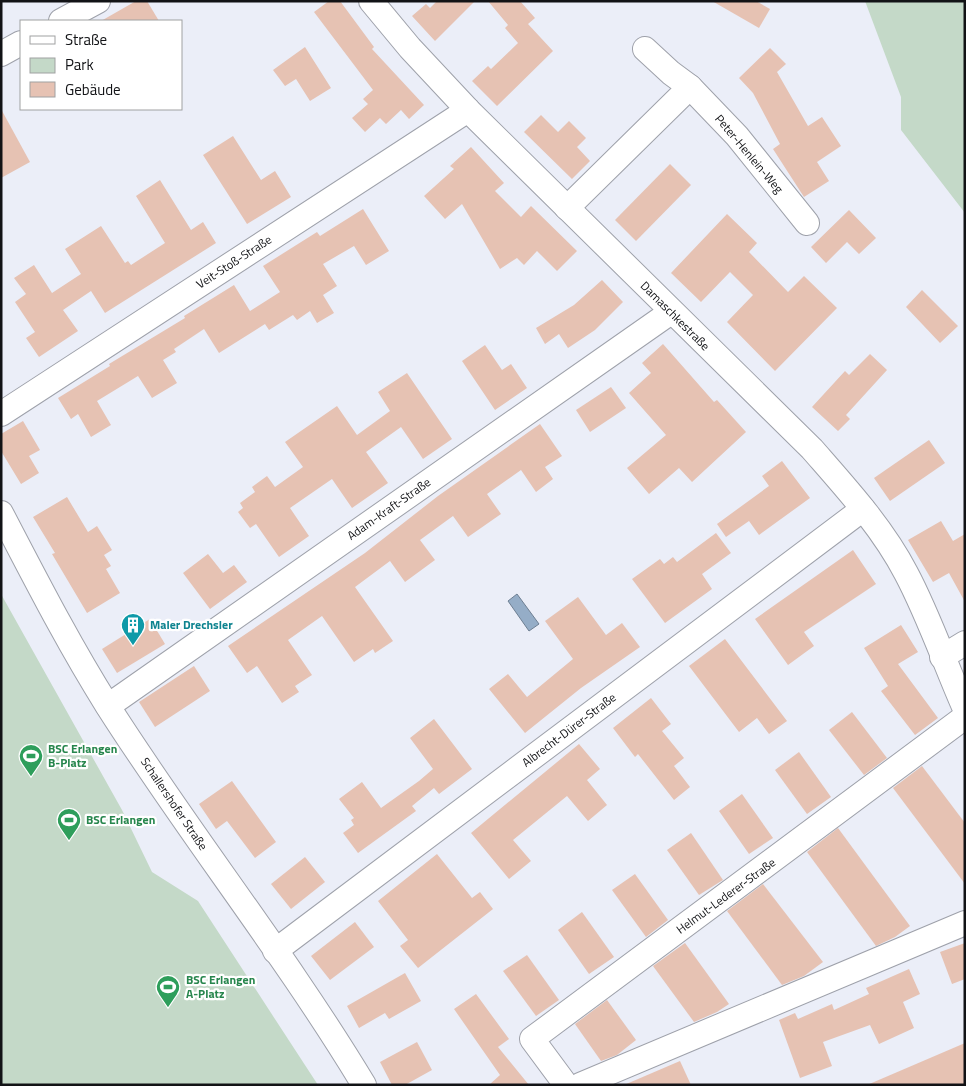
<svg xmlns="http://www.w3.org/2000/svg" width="966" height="1086" font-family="'Titillium Web',sans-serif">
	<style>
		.green { fill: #c4d9c8 }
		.water { fill: #95adc7; stroke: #6e7f92 }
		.building { fill: #e6c2b3 }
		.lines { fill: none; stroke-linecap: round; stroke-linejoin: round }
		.minor-casing { stroke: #9ea1aa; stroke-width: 26 }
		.minor { stroke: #fff; stroke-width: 24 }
		.labels { text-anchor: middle; stroke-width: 4.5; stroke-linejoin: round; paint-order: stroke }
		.street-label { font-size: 12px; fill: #121316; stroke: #fff }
		.culture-label { font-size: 12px; font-weight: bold; fill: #0d838f; stroke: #fff; text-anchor: start }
		.leisure-label { font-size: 12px; font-weight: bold; fill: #27864d; stroke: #fff; text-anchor: start }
	</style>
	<rect width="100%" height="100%" fill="#ebeef8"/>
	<!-- green -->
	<g class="green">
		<path d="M865,1H965V213L901,130V97Z"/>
		<path d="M1,594L122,810L152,872L198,901L318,1085H1Z"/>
	</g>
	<!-- water -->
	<path class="water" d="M517,594L539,624L529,631L508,601Z"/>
	<!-- building -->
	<g class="building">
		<path d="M136,1H147L159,21H101Z"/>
		<path d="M329,1H340L374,47L372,49L424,105L409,119L401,110L386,124L380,118L365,132L352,118L368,104L363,99L373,90L314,12Z"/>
		<path d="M437,1H475L435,41L412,16L426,4L430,8Z"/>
		<path d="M488,1H520L535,18L528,24L553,51L497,106L472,81L488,66L491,69L518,43L505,28L508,25Z"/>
		<path d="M712,1H756L770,9L759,28Z"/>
		<path d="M305,47L331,88L310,101L296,79L285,86L273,70Z"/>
		<path d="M770,48L786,64L777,72L808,126L822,117L841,146L817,162L829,181L804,197L773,149L780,144L753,93L739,78Z"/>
		<path d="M1,109L30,162L1,178Z"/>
		<path d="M541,115L558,132L569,121L586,138L577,147L590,161L572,179L524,132Z"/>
		<path d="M233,136L261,180L275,171L291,197L247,224L203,155Z"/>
		<path d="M471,147L504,183L495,191L521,217L531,206L577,251L557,271L537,251L524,265L517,258L500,269L462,204L445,219L424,196L454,169L450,166Z"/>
		<path d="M670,164L691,185L636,241L615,220Z"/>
		<path d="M160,180L191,230L203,222L216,243L105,313L91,291L63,310L78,331L39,357L26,338L35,332L15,302L26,294L14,278L34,265L52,293L81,274L65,249L101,226L125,263L128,261L131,265L165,243L136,196Z"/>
		<path d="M363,209L389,251L366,265L354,246L323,264L337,286L323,295L334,313L317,323L310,311L297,320L293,315L269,330L265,324L219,353L204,329L174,349L176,352L163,360L177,383L152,398L138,376L97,401L111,425L91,437L78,414L71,419L58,398L110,366L109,364L185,318L184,316L234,285L250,311L280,292L263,266L317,232L320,236Z"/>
		<path d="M849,210L876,238L859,254L847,242L826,263L811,247Z"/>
		<path d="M727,214L757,243L749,252L788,292L804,276L837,308L775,371L727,322L753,295L730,272L701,302L671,273Z"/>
		<path d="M602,280L623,302L595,330L568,348L559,334L545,344L536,328L574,305Z"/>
		<path d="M922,290L958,326L940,343L906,307Z"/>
		<path d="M663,344L714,402L717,400L746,432L692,482L679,468L649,494L627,468L666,435L629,393L651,373L642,363Z"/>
		<path d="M485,345L502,370L511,364L527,388L495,410L462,361Z"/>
		<path d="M870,354L887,370L846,415L850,419L838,431L812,407L845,371L849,375Z"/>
		<path d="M407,373L452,439L423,459L401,427L366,452L388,483L352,508L332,479L290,508L309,536L279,557L256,524L250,528L238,512L243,508L240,503L255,492L252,487L267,476L275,487L303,467L285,442L337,406L357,435L390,411L378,392Z"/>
		<path d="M611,387L626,408L590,432L576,410Z"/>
		<path d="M23,421L40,450L29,456L39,473L21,484L1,451V434Z"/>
		<path d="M540,424L562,456L545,467L553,479L536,492L521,470L487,494L501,514L468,537L453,516L420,540L435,560L405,582L390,561L355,587L393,641L375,653L373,649L354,662L322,616L288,640L312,675L295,686L299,692L282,703L257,666L247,673L228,646L365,553L438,496Z"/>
		<path d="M929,440L945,463L890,501L874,478Z"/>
		<path d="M782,461L810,498L759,535L749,521L726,537L717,524L769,486L762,476Z"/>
		<path d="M67,497L88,532L97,526L112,550L104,555L111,566L106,569L120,593L87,613L52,554L55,553L33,517Z"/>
		<path d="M941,521L953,541L965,534V602L949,573L933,582L908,540Z"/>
		<path d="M716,533L731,553L702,574L712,589L665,623L632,579L660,559L664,564L673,557L677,562Z"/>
		<path d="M853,550L876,584L804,632L814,646L788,665L755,619Z"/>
		<path d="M208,554L223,573L234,565L247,582L210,609L183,573Z"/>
		<path d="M578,597L606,635L622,623L640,647L581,688L525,733L489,689L508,674L527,697L573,659L545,621Z"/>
		<path d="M150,619L165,644L117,673L102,649Z"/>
		<path d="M901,625L918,652L898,664L938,718L915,735L881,691L888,686L864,648Z"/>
		<path d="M725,639L787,721L769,734L757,718L739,732L689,666Z"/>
		<path d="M194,666L210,691L155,727L139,702Z"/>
		<path d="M651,698L671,724L662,731L684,758L674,766L690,787L674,800L638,754L635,757L613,728Z"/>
		<path d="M852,712L887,758L864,775L829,730Z"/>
		<path d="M434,719L472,769L439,794L434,788L412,806L416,811L358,853L343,833L354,825L351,820L354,818L339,799L362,782L381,808L419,781L433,769L410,738Z"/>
		<path d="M579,744L600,769L587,780L607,805L588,821L567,796L513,840L531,861L509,879L471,833Z"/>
		<path d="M799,752L831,797L807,814L775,770Z"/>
		<path d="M922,766L965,823V884L893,788Z"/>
		<path d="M232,781L276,842L255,858L227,821L216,829L199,804Z"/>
		<path d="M742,794L773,838L749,854L719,811Z"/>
		<path d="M838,828L910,926L895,937L876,946L807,852Z"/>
		<path d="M691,833L723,880L699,895L667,850Z"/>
		<path d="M437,854L472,898L480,892L493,909L418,968L400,946L408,940L378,901Z"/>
		<path d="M305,857L325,882L291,909L271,884Z"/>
		<path d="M635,874L668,920L646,937L612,890Z"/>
		<path d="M763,884L823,962L804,976L782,985L727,911Z"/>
		<path d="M582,912L614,957L589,974L558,930Z"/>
		<path d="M355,922L374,947L330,980L311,956Z"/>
		<path d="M685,943L729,1004L717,1012L694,1022L653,966Z"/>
		<path d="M965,943V979L952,984L940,952Z"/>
		<path d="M527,955L559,1000L536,1016L503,971Z"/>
		<path d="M909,969L920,994L903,1002L914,1028L879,1044L870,1025L823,1042L832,1066L800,1078L779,1020L795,1013L798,1019L832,1004L834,1010L869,994L866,988Z"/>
		<path d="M405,973L421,1001L389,1019L385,1013L359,1028L347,1006Z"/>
		<path d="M476,994L509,1039L498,1047L529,1085H489L500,1075L454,1009Z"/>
		<path d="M607,1000L636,1040L617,1055L601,1061L575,1024Z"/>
		<path d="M417,1042L432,1070L405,1085H392L380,1062Z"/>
		<path d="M965,1043V1085H867Z"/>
		<path d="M680,1061L691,1085H624Z"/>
	</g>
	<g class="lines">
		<!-- minor casing -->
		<g class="minor-casing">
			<g id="minor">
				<path d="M371,1L410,48L468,110L812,449C846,488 882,527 906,573C929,616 945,664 965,709"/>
				<path d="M61,21L98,1"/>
				<path d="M645,49L671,73L690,87L737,136L807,223"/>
				<path d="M1,54L21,43"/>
				<path d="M567,208L690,87"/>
				<path d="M1,414L468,110"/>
				<path d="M1,513C35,578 68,643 107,705C189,834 285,954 364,1085"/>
				<path d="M942,657L965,643"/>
				<path d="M108,706L671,312"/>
				<path d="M275,951L863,509"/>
				<path d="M566,1085L532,1039L965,717"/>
				<path d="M580,1085L965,923"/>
			</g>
		</g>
		<!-- minor -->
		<use href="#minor" class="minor"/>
	</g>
	<!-- icons -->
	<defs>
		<g id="building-pin" transform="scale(1.25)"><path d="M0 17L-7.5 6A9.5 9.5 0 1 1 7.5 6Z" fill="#0f9aa8" stroke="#fff"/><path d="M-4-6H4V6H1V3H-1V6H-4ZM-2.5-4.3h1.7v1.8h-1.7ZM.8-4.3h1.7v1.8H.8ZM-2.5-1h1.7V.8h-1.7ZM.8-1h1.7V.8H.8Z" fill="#fff"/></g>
		<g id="stadium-pin" transform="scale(1.25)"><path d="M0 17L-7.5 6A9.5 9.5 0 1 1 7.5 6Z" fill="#2e9e5b" stroke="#fff"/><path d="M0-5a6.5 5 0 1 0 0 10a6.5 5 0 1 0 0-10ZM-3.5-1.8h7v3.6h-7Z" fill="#fff"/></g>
	</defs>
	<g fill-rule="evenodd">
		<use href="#building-pin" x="133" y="625"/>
		<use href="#stadium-pin" x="31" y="756"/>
		<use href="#stadium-pin" x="69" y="820"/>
		<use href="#stadium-pin" x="168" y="987"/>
	</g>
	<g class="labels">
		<!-- street labels -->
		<g class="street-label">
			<text transform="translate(749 154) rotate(50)" y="4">Peter-Henlein-Weg</text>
			<text transform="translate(234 262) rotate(-33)" y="4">Veit-Stoß-Straße</text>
			<text transform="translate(675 316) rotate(45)" y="4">Damaschkestraße</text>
			<text transform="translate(389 509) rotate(-35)" y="4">Adam-Kraft-Straße</text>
			<text transform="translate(569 730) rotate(-37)" y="4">Albrecht-Dürer-Straße</text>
			<text transform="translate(174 804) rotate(56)" y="4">Schallershofer Straße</text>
			<text transform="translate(726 896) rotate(-36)" y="4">Helmut-Lederer-Straße</text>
		</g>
		<!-- culture labels -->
		<g class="culture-label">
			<text x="150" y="629">Maler Drechsler</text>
		</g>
		<!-- leisure labels -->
		<g class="leisure-label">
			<text x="48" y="753">BSC Erlangen<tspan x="48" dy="14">B-Platz</tspan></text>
			<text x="86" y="824">BSC Erlangen</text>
			<text x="186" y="984">BSC Erlangen<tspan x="186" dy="14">A-Platz</tspan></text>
		</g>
	</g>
	<!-- border -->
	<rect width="966" height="1086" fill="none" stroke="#121316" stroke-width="5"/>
	<!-- legend -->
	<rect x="20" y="20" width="162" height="90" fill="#ffffff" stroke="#a0a1a2"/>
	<rect x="30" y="36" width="25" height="8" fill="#ffffff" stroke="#a0a1a2"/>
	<text x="65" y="45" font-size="15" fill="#121316">Straße</text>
	<rect x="30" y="58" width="25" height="15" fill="#c4d9c8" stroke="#a0a1a2"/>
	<text x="65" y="70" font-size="15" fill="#121316">Park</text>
	<rect x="30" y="82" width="25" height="15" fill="#e6c2b3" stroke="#a0a1a2"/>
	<text x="65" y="95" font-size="15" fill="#121316">Gebäude</text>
</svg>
